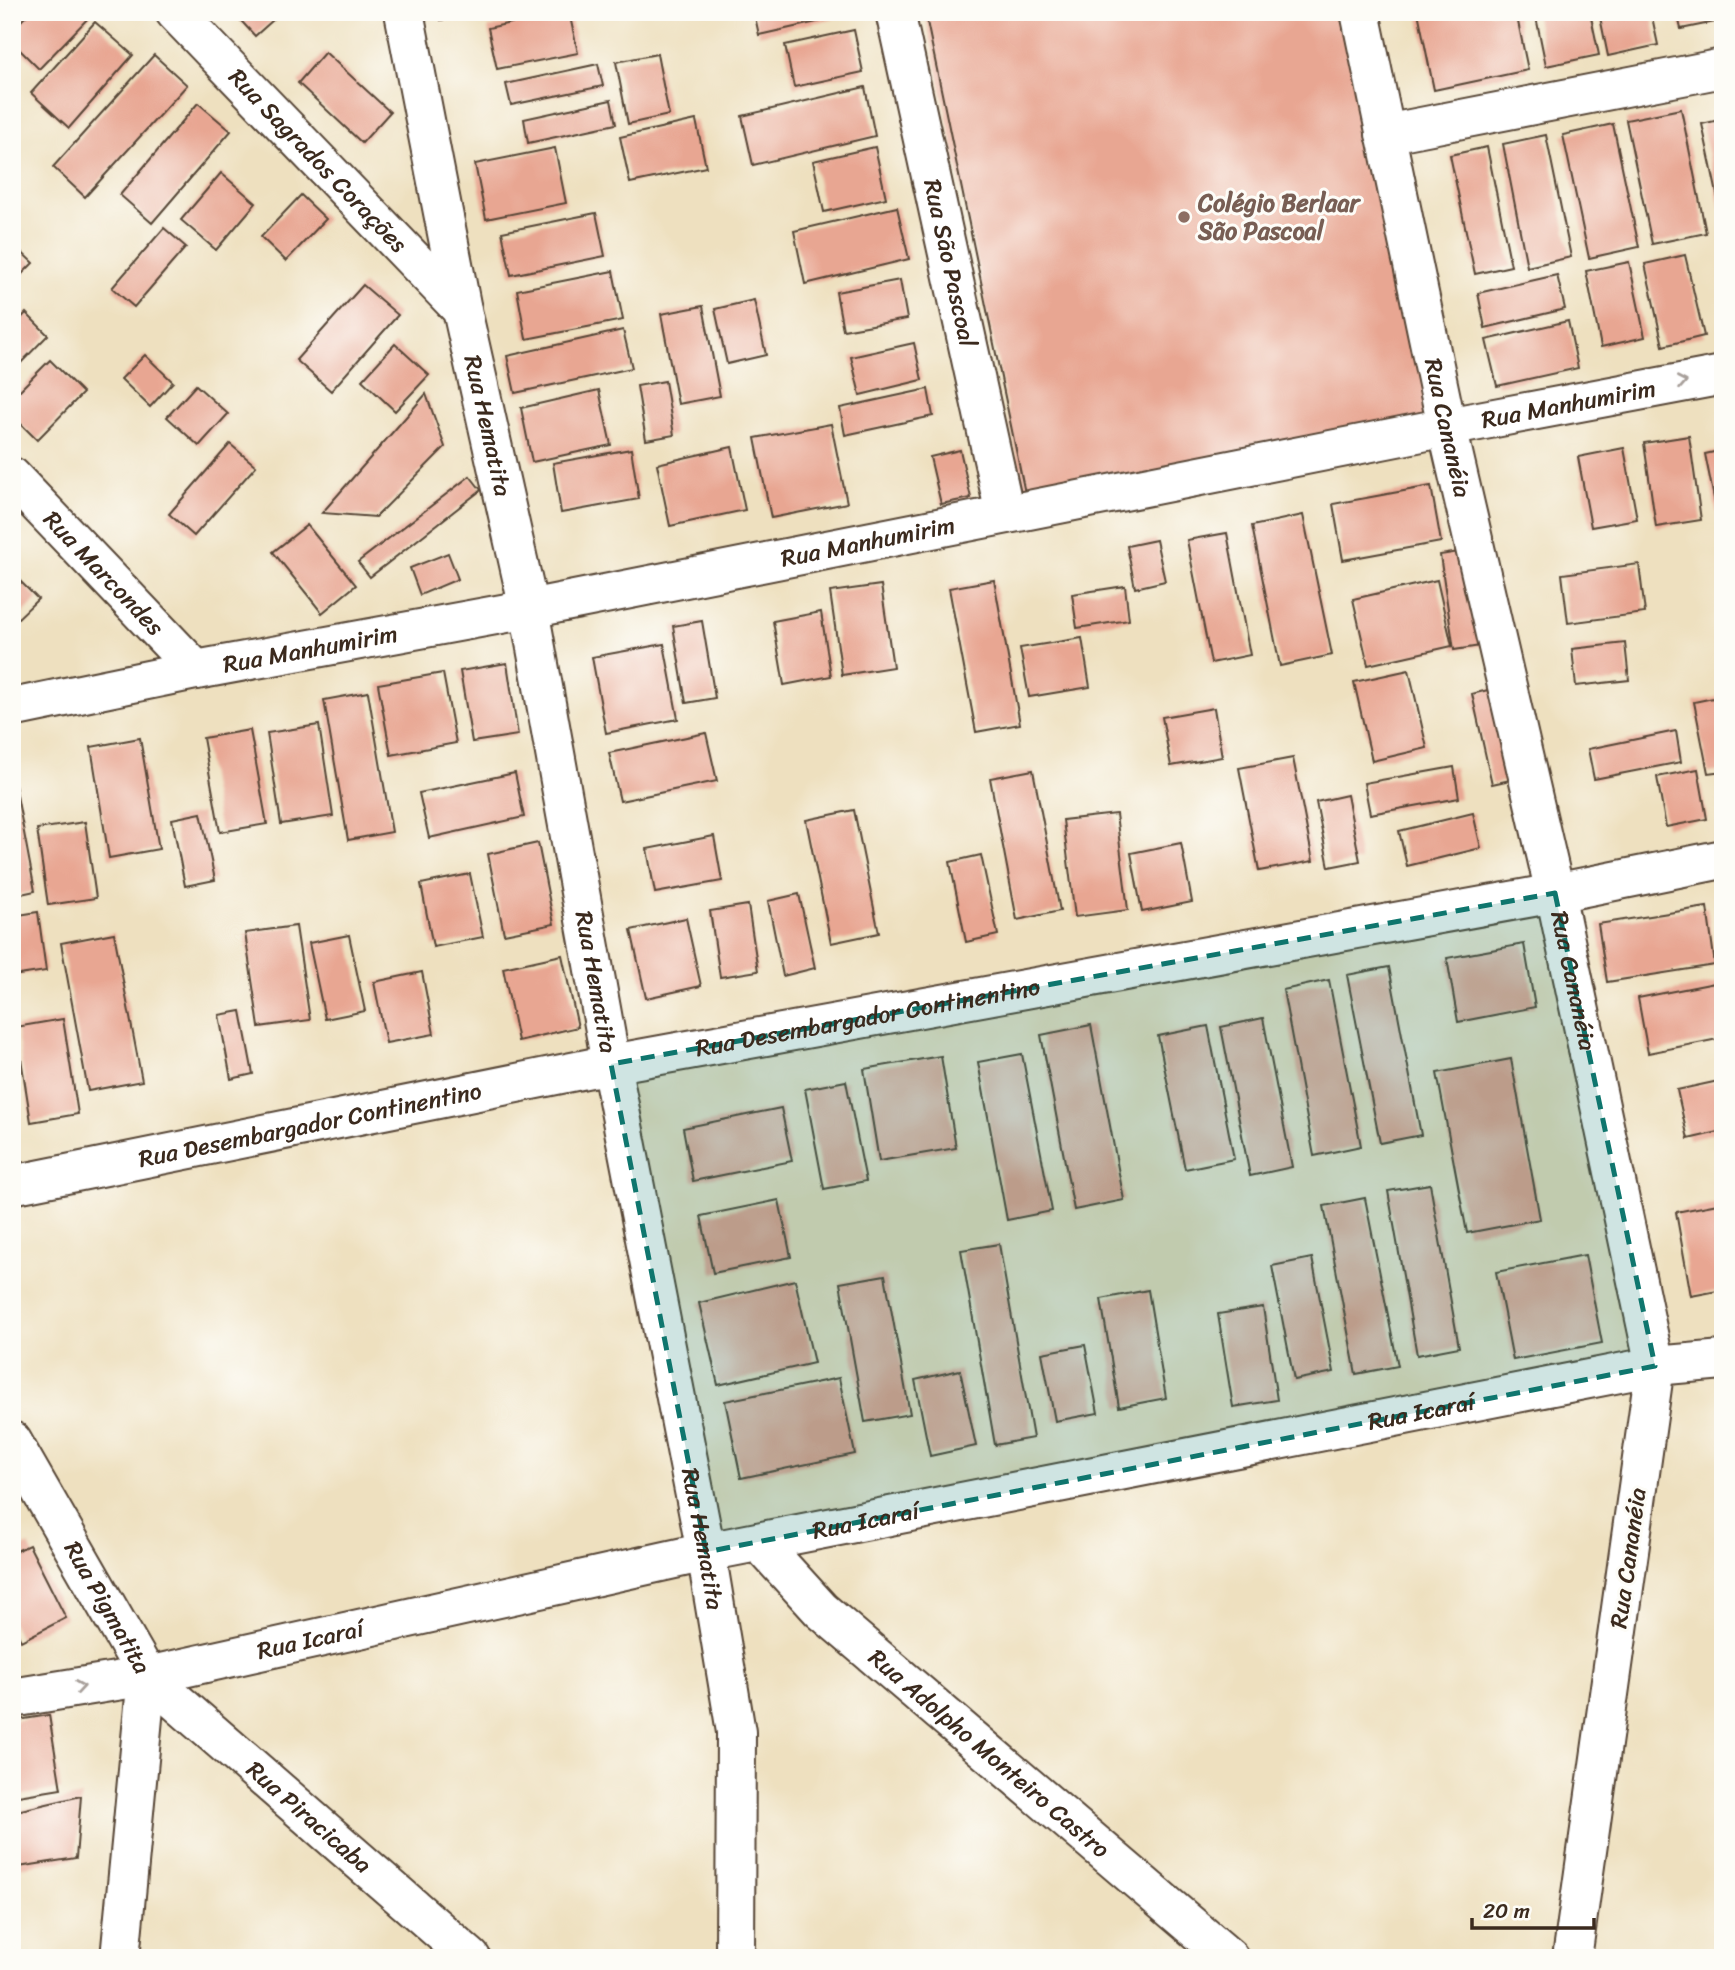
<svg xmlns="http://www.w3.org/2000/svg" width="1735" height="1970" font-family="Sriracha,sans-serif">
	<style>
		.building { fill: #e8a692 }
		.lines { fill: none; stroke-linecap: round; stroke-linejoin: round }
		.street-casing { stroke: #564536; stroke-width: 42 }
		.street { stroke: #fff; stroke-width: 38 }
		.oneway { stroke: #a79f9a }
		.marked { fill: #0f766e; fill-opacity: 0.2; stroke: #0f766e; stroke-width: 5; stroke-dasharray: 14 9; stroke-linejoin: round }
		.education-dot { fill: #8d6e63; stroke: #fdfcf7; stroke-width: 2.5 }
		.labels { text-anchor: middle; stroke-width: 6; stroke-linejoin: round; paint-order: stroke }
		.street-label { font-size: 24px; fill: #3b2a1e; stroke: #fdfcf7 }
		.education-label { font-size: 24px; font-weight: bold; fill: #785e54; stroke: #fdfcf7; text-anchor: start }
	</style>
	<rect width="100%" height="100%" fill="#fdfcf7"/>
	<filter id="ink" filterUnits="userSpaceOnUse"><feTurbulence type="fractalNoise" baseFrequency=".0143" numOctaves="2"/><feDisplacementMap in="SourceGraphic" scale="14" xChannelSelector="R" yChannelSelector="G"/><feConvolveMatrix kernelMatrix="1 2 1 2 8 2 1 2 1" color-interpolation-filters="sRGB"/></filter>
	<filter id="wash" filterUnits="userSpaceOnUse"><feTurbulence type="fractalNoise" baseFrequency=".00686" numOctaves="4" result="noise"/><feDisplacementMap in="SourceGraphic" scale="28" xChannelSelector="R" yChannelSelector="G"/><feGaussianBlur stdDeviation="1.57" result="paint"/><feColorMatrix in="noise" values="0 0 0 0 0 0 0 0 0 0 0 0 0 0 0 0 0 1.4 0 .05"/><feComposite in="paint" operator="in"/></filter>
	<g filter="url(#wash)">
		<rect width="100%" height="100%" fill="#eee0bf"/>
		<g id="blocks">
			<!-- building -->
			<g class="building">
				<path d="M30,12H94L39,69L12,42V30Z"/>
				<path d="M233,12H282L255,36Z"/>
				<path d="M440,12H478V14L441,20Z"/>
				<path d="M562,12H569L578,53L497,69L488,28Z"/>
				<path d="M754,12H857V13L759,35Z"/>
				<path d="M925,12H1357L1442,422L1026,498Z"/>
				<path d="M1418,12H1516L1528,70L1434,90Z"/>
				<path d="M1535,12H1590L1599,55L1546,66Z"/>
				<path d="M1599,12H1651L1658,45L1608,56Z"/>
				<path d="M1677,12H1713L1715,22L1681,29Z"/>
				<path d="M95,22L133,55L69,128L31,93Z"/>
				<path d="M854,30L863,72L794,87L785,45Z"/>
				<path d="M325,52L390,112L362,143L298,83Z"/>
				<path d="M657,54L669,115L628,124L616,62Z"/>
				<path d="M154,55L187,85L85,197L53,167Z"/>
				<path d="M598,64L603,86L511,105L506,84Z"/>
				<path d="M865,87L875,136L753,165L742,116Z"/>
				<path d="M611,100L616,124L528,143L524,119Z"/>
				<path d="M198,103L231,131L152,223L120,195Z"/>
				<path d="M1681,109L1706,233L1652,244L1626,120Z"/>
				<path d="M1723,119V208H1720L1702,124Z"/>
				<path d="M696,120L706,167L630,183L620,137Z"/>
				<path d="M1613,124L1639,247L1589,258L1563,135Z"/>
				<path d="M1546,135L1571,257L1527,267L1503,144Z"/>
				<path d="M875,147L886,198L824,212L813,161Z"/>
				<path d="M1487,147L1511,266L1475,274L1450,155Z"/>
				<path d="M555,148L566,203L486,219L475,164Z"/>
				<path d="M221,173L256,203L216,250L181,220Z"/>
				<path d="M301,195L326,219L286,261L261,237Z"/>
				<path d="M897,207L909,259L805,284L794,231Z"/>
				<path d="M596,213L605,256L511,275L502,232Z"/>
				<path d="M164,228L186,247L134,307L112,288Z"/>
				<path d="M12,243L33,263L12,284Z"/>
				<path d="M1685,255L1704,336L1663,346L1645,264Z"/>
				<path d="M1629,262L1645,337L1601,347L1586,271Z"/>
				<path d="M613,271L623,320L526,339L517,290Z"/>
				<path d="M1557,275L1565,309L1485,328L1478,293Z"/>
				<path d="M900,280L907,319L843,330L836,292Z"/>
				<path d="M363,285L398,315L331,391L296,360Z"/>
				<path d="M754,300L766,355L727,364L715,309Z"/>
				<path d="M703,306L720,396L678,404L661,314Z"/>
				<path d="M26,313L48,335L12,372V328Z"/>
				<path d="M1568,321L1578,368L1497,386L1486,340Z"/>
				<path d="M623,330L632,368L515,393L507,356Z"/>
				<path d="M914,343L922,380L860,395L851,357Z"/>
				<path d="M395,344L429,375L395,411L362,380Z"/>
				<path d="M145,355L173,382L150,407L121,379Z"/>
				<path d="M50,360L83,393L37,440L12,415V398Z"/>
				<path d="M665,381L674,435L646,440L637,386Z"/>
				<path d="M196,385L228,414L199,446L167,417Z"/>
				<path d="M928,389L933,416L845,435L840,408Z"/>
				<path d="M599,390L611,445L532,462L521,408Z"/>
				<path d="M426,394L445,447L376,517L322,513Z"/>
				<path d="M831,424L847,503L771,518L755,438Z"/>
				<path d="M1689,436L1701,520L1656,527L1644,443Z"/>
				<path d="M230,444L256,466L194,536L169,514Z"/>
				<path d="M732,447L745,510L670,526L657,464Z"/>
				<path d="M1624,448L1637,519L1591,527L1578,457Z"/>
				<path d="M631,449L639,499L561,513L553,463Z"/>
				<path d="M960,450L971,498L941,504L930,457Z"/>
				<path d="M1723,450V528H1720L1705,454Z"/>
				<path d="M470,476L481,490L370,577L358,562Z"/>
				<path d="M1431,486L1441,542L1343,560L1333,504Z"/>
				<path d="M1303,515L1332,655L1280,666L1252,526Z"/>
				<path d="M307,525L356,585L322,613L273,552Z"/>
				<path d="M1227,533L1250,655L1211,663L1187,540Z"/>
				<path d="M1156,540L1165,581L1135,588L1127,546Z"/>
				<path d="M1472,550L1487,645L1454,650L1440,555Z"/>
				<path d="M448,553L458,579L420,595L410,568Z"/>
				<path d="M1639,564L1645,613L1568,623L1562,574Z"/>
				<path d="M12,573L38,599L12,624Z"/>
				<path d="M994,580L1020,724L976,732L949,588Z"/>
				<path d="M1437,580L1452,646L1368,665L1353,599Z"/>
				<path d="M881,585L893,667L842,675L830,592Z"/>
				<path d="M1125,586L1129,620L1077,628L1072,594Z"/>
				<path d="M821,612L831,676L784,685L773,621Z"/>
				<path d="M702,621L715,698L686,703L673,626Z"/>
				<path d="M1082,638L1090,687L1029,697L1020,648Z"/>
				<path d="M1625,643L1629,680L1576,686L1572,649Z"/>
				<path d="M664,644L678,719L606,733L592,657Z"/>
				<path d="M507,663L518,735L472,742L460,671Z"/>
				<path d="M1409,670L1427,748L1372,761L1354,682Z"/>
				<path d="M443,673L456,743L391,755L378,684Z"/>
				<path d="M1504,686L1524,777L1492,784L1472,694Z"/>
				<path d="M368,692L392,832L348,840L324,700Z"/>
				<path d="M1723,696V771L1708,773L1694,702Z"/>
				<path d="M1214,708L1222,757L1171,766L1162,717Z"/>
				<path d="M319,725L333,816L281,824L267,733Z"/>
				<path d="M250,730L267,824L220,832L203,738Z"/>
				<path d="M1676,731L1681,762L1594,779L1588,749Z"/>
				<path d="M706,733L717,781L620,801L609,753Z"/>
				<path d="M140,738L159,849L109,858L91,747Z"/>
				<path d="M1293,758L1313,861L1259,871L1239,768Z"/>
				<path d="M1454,767L1459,798L1370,814L1364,783Z"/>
				<path d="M12,769L35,891L12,896Z"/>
				<path d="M1698,769L1707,819L1666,827L1657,777Z"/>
				<path d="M1033,770L1060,911L1017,920L990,778Z"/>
				<path d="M515,773L524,817L429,838L419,793Z"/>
				<path d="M1347,795L1360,861L1329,867L1316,802Z"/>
				<path d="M854,810L879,933L831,943L806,820Z"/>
				<path d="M201,813L215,880L185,886L172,819Z"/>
				<path d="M1473,813L1481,848L1407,866L1399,831Z"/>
				<path d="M1116,814L1128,910L1075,917L1063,820Z"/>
				<path d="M85,822L96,898L48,905L37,829Z"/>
				<path d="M714,836L722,881L655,893L647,849Z"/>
				<path d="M538,843L554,924L504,934L488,854Z"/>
				<path d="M1181,843L1192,902L1142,912L1131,853Z"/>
				<path d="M981,855L998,935L966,942L950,862Z"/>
				<path d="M470,874L483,937L433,947L421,884Z"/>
				<path d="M799,894L815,968L783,976L768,901Z"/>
				<path d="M748,905L758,971L720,977L710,911Z"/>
				<path d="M1707,907L1715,965L1607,982L1598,924Z"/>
				<path d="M38,912L46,971L12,976V916Z"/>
				<path d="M686,918L701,986L646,998L631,930Z"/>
				<path d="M296,926L310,1020L259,1027L245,933Z"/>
				<path d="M114,933L142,1081L88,1091L61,943Z"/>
				<path d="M349,935L365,1011L325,1019L309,943Z"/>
				<path d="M1524,944L1535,1007L1458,1022L1447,958Z"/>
				<path d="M562,955L578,1027L518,1041L503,968Z"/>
				<path d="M1389,967L1421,1135L1380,1143L1347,975Z"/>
				<path d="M422,972L434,1034L386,1043L374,982Z"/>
				<path d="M1329,980L1361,1146L1314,1156L1283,990Z"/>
				<path d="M1720,982L1723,998V1038L1648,1053L1638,998Z"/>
				<path d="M241,1011L253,1074L231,1079L219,1015Z"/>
				<path d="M1263,1018L1292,1167L1250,1176L1221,1027Z"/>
				<path d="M63,1019L78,1114L31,1122L16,1027Z"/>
				<path d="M1091,1025L1124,1200L1074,1210L1041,1035Z"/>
				<path d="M1208,1026L1234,1159L1185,1169L1158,1036Z"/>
				<path d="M1022,1054L1052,1211L1007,1220L978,1062Z"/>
				<path d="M941,1056L956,1148L879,1161L864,1069Z"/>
				<path d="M1511,1059L1540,1219L1467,1233L1437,1073Z"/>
				<path d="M1723,1080V1131L1688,1139L1677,1090Z"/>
				<path d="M846,1081L866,1181L824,1189L805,1089Z"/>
				<path d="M781,1108L792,1161L693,1181L683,1128Z"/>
				<path d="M1430,1184L1459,1347L1417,1355L1388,1191Z"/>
				<path d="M1365,1198L1398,1366L1356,1374L1324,1206Z"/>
				<path d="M779,1200L791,1257L713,1273L701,1216Z"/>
				<path d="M1723,1203V1290L1691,1296L1676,1212Z"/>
				<path d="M999,1244L1033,1438L995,1445L961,1250Z"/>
				<path d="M1585,1255L1602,1343L1513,1360L1496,1272Z"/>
				<path d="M1312,1258L1334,1372L1294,1380L1272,1266Z"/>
				<path d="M885,1275L910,1414L865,1422L840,1283Z"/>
				<path d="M795,1280L814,1363L718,1385L699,1303Z"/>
				<path d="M1148,1290L1166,1398L1119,1407L1101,1299Z"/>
				<path d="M1263,1307L1277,1400L1233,1407L1218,1314Z"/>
				<path d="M1085,1345L1098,1413L1055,1421L1042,1353Z"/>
				<path d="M960,1370L976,1446L930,1456L915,1380Z"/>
				<path d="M839,1378L855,1454L741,1478L725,1401Z"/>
				<path d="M29,1545L66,1618L21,1641L12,1623V1553Z"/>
				<path d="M49,1715L61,1789L12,1797V1721Z"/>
				<path d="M81,1796L76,1858L12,1868V1812Z"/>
			</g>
		</g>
	</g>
	<g filter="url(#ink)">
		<use href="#blocks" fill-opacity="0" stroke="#564536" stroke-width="2"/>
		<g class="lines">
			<!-- street casing -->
			<g class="street-casing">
				<g id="street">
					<path id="s1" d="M175,12L462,310"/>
					<path id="s2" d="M404,12L462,310L529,609L611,1064L706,1552L736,1732L735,1958"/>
					<path id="s3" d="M895,12L1005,514"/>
					<path id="s4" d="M1360,12L1447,427L1555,893L1655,1366L1572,1958"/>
					<path d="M1385,134L1723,68"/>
					<path id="s5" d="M12,477L196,670"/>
					<path id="s6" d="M12,708L196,670L529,609L1447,427L1723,375"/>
					<path id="s7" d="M12,1185L611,1064L1555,893L1723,859"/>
					<path id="s8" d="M12,1441L147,1676L120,1958"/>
					<path id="s9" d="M759,1542L821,1610L1229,1958"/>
					<path id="s10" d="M147,1676L471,1958"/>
					<path id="s11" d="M12,1698L147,1676L706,1552L1655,1366L1723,1360"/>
				</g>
			</g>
			<!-- street -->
			<use href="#street" class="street"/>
		</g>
		<!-- one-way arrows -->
		<defs><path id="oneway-chevron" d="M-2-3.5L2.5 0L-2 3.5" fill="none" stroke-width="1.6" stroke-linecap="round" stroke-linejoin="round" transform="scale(1.75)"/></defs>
		<g class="oneway">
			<use href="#oneway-chevron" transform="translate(1682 382) rotate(-11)"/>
			<use href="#oneway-chevron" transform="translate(80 1687) rotate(-9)"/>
		</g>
	</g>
	<!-- marked area -->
	<path class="marked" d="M1555,893L1655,1366L706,1552L611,1064Z"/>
	<!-- markers -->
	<circle class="education-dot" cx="1184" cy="217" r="7"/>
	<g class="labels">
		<!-- street labels -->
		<g class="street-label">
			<text dy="8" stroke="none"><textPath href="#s1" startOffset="206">Rua Sagrados Corações</textPath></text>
			<text dy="8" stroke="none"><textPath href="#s3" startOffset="257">Rua São Pascoal</textPath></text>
			<text dy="8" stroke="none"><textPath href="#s6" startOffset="1586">Rua Manhumirim</textPath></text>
			<text dy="8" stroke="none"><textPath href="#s2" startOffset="422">Rua Hematita</textPath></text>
			<text dy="8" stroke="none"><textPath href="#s4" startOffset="425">Rua Cananéia</textPath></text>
			<text dy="8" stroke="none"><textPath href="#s6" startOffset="872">Rua Manhumirim</textPath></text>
			<text dy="8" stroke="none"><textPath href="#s5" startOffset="133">Rua Marcondes</textPath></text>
			<text dy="8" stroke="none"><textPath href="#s6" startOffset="304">Rua Manhumirim</textPath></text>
			<text dy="8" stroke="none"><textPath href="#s4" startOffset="992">Rua Cananéia</textPath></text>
			<text dy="8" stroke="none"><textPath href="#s2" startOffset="989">Rua Hematita</textPath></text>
			<text dy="8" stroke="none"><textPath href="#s7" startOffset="872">Rua Desembargador Continentino</textPath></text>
			<text dy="8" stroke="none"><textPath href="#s7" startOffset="304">Rua Desembargador Continentino</textPath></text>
			<text dy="8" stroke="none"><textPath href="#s11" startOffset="1438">Rua Icaraí</textPath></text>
			<text dy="8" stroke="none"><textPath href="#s11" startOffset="872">Rua Icaraí</textPath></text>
			<text dy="8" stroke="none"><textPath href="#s2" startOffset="1556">Rua Hematita</textPath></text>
			<text transform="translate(1628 1558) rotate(-82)" y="8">Rua Cananéia</text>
			<text dy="8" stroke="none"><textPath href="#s8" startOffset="192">Rua Pigmatita</textPath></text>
			<text dy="8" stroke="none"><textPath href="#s11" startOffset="304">Rua Icaraí</textPath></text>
			<text dy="8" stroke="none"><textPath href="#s9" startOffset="313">Rua Adolpho Monteiro Castro</textPath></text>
			<text dy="8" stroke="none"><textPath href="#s10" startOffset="215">Rua Piracicaba</textPath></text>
		</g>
		<!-- education labels -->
		<g class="education-label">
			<text x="1198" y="211">Colégio Berlaar<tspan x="1198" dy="28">São Pascoal</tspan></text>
		</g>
	</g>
	<!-- margin -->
	<rect width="1735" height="1970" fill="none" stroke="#fdfcf7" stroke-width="42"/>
	<!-- scale -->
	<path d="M1472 1918v10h122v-10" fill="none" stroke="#3b2a1e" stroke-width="3.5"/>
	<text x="1483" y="1918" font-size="21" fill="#3b2a1e" stroke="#fdfcf7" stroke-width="5" paint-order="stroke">20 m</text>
</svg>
